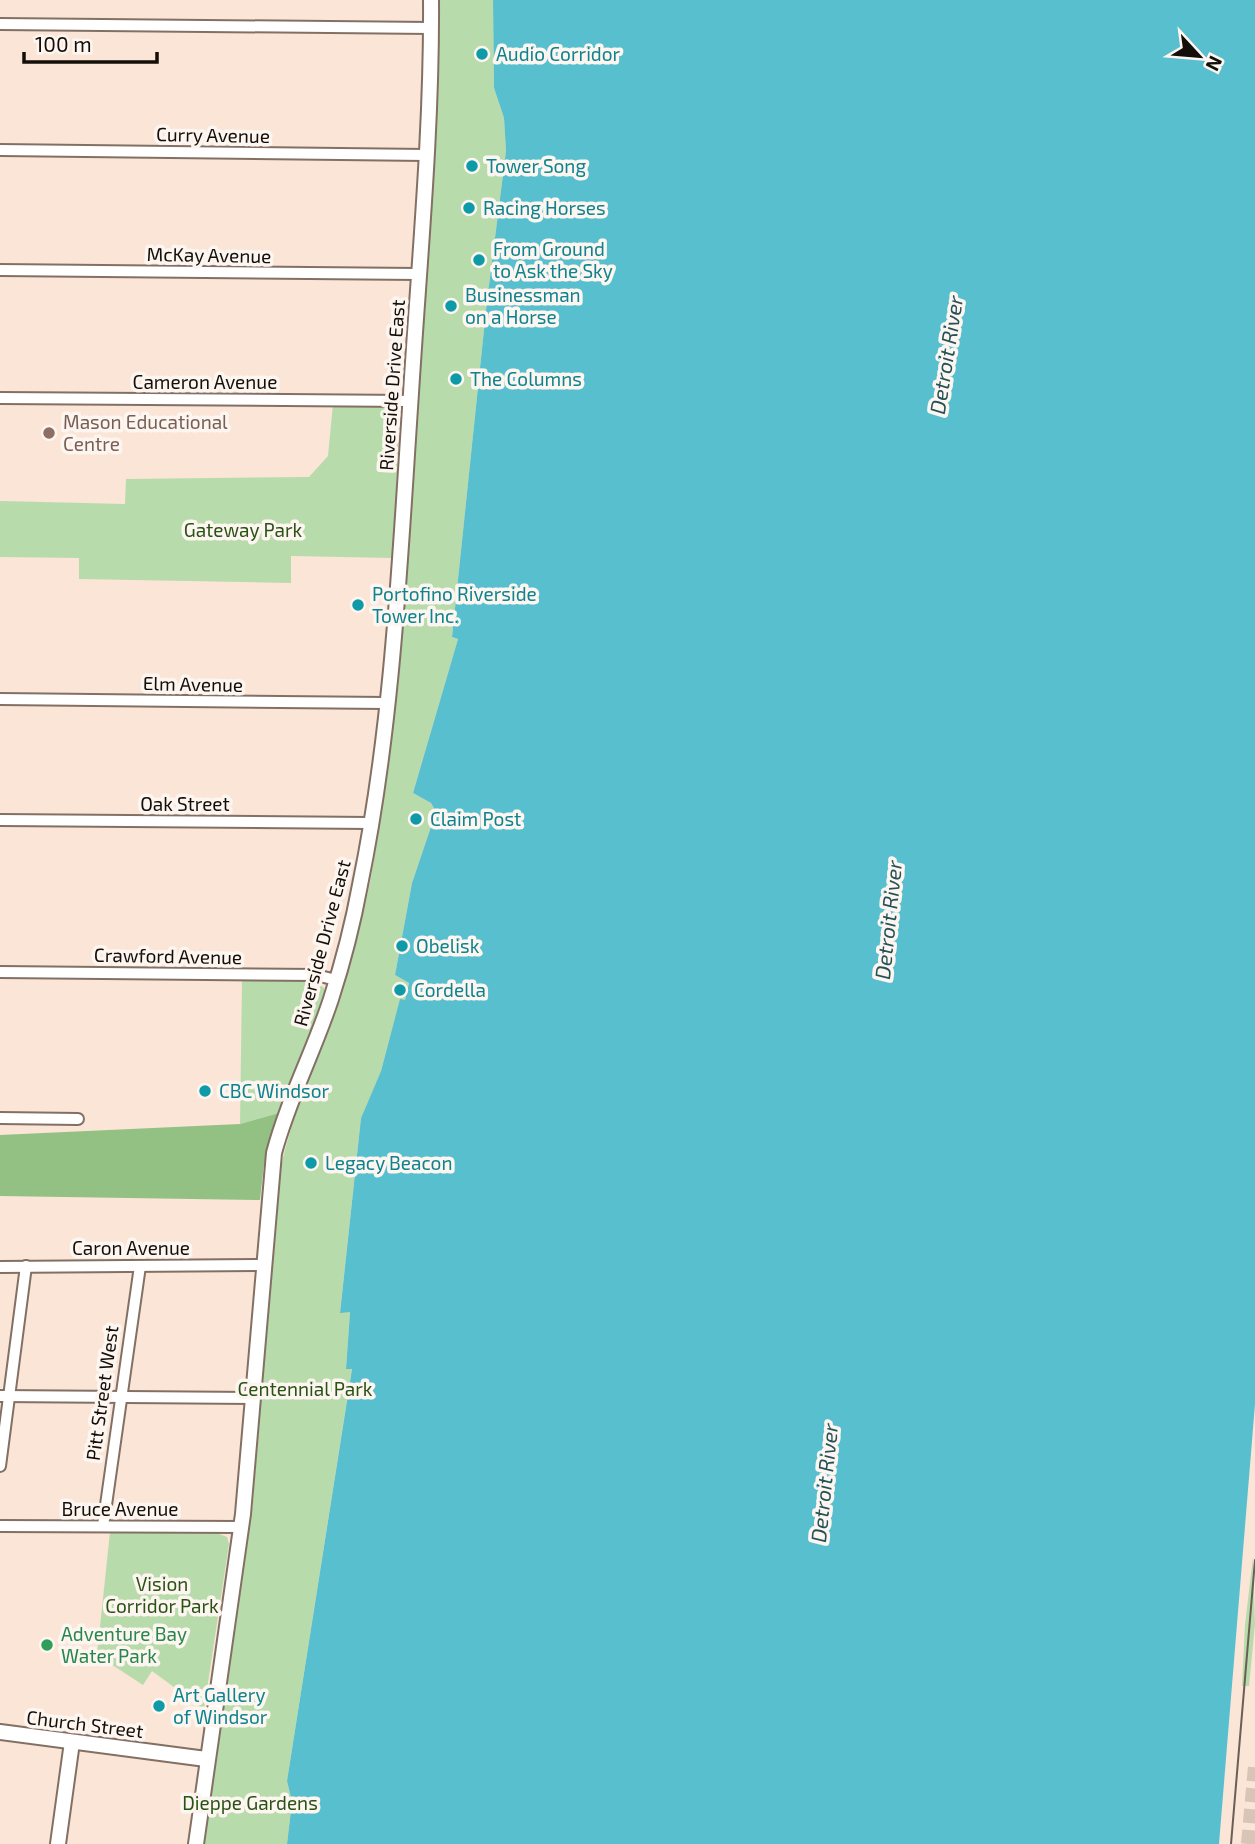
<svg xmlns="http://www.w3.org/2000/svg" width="1255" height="1844" font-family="'Exo 2',sans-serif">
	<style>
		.green { fill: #b8dbab }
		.forest { fill: #93c083 }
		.water { fill: #58bfcf }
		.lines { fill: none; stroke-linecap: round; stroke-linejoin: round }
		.secondary-tunnel { stroke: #d8c5b8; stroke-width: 14; stroke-dasharray: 14 7; stroke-linecap: butt }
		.street-casing { stroke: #837064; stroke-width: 14 }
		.secondary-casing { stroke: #837064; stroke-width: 18 }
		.street { stroke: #fff; stroke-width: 10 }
		.secondary { stroke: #fff; stroke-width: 14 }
		.tram { stroke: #6a5e56; stroke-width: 2 }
		.culture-dot { fill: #0f9aa8; stroke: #fdf5ef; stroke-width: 2.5 }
		.education-dot { fill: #8d6e63; stroke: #fdf5ef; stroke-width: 2.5 }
		.leisure-dot { fill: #2e9e5b; stroke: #fdf5ef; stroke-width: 2.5 }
		.labels { text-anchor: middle; stroke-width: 7; stroke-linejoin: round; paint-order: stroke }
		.culture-label { font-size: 19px; fill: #0d838f; stroke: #fdf5ef; text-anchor: start }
		.street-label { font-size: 19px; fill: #140e09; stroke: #fdf5ef }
		.education-label { font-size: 19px; fill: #785e54; stroke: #fdf5ef; text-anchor: start }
		.park-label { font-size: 19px; fill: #295215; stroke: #fdf5ef }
		.leisure-label { font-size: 19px; fill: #27864d; stroke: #fdf5ef; text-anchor: start }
		.water-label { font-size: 21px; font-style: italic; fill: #245259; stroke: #fdf5ef }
	</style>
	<rect width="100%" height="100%" fill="#fae5d7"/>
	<!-- green -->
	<g class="green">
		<path d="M436,0H493L494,88L504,118L506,151L487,301L452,637L458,639L413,793L431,803L436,812L412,883L395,975L409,983L405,1000H400L381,1071L361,1118L340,1312H350L346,1368H352L287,1781L292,1802L287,1844H204L253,1502L274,1199C295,1082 355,978 374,860C398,710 406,560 414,409C421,273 429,136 436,0Z"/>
		<path d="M333,404L395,406L400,409L393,558L291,556V583L79,579V558L0,557V501L125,504L126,479L309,477L328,456Z"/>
		<path d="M242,980L315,981L324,988L325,994L279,1113L240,1124Z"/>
		<path d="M110,1532L219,1534L227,1537L229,1544L204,1709L152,1671L143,1685L97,1655Z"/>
		<path d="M1253,1557L1255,1624L1249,1686H1242L1245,1625Z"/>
	</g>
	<!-- forest -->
	<path class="forest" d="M279,1113L264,1164L260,1200L0,1196V1135L240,1124Z"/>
	<!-- water -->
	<path class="water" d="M493,0H1255V1404L1219,1844H287L292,1802L287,1781L352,1369H346L350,1312L340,1313L361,1118L381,1071L400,999L405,1000L409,983L395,975L412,883L436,812L431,803L413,793L458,639L452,637L487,301L506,151L504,118L494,88Z"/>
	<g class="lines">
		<!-- secondary-tunnel -->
		<path class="secondary-tunnel" d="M1248,1844L1255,1766"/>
		<!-- street casing -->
		<g class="street-casing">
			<g id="street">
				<path d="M0,24L431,28"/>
				<path d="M0,150L426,155"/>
				<path d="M0,270L418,274"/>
				<path d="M0,398L410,401"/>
				<path d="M0,699L386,703"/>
				<path d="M0,820L370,823"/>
				<path d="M0,972L316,975L336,980"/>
				<path d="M0,1118L78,1119"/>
				<path d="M0,1267L263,1265"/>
				<path d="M0,1396L253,1398"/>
				<path d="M0,1466L26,1266"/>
				<path d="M0,1526L241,1527"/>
				<path d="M103,1526L140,1266"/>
			</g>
		</g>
		<!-- secondary casing -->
		<g class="secondary-casing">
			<g id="secondary">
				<path d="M0,1732L206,1759"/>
				<path d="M58,1844L72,1742"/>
				<path d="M196,1844L243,1514L274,1153C288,1100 314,1051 331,999C343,962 353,923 360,885C393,725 400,556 411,393C419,263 432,131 431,0"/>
			</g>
		</g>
		<!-- street -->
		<use href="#street" class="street"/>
		<!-- secondary -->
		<use href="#secondary" class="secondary"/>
		<!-- tram -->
		<path class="tram" d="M1231,1844L1255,1560"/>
	</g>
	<!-- markers -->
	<g class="culture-dot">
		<circle cx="482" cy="54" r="7"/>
		<circle cx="472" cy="166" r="7"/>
		<circle cx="469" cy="208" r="7"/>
		<circle cx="479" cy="260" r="7"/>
		<circle cx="451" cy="306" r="7"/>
		<circle cx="456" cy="379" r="7"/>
		<circle cx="358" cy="605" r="7"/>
		<circle cx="416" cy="819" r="7"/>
		<circle cx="402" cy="946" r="7"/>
		<circle cx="400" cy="990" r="7"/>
		<circle cx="205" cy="1091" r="7"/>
		<circle cx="311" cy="1163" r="7"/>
		<circle cx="159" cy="1706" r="7"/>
	</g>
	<circle class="education-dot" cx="49" cy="433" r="7"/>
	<circle class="leisure-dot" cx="47" cy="1645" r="7"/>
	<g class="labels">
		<!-- culture labels -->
		<g class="culture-label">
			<text x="496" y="61">Audio Corridor</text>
			<text x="486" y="173">Tower Song</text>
			<text x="483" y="215">Racing Horses</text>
			<text x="493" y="256">From Ground<tspan x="493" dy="22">to Ask the Sky</tspan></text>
			<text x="465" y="302">Businessman<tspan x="465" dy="22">on a Horse</tspan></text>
			<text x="470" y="386">The Columns</text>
			<text x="372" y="601">Portofino Riverside<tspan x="372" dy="22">Tower Inc.</tspan></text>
			<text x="430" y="826">Claim Post</text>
			<text x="416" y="953">Obelisk</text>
			<text x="414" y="997">Cordella</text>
			<text x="219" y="1098">CBC Windsor</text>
			<text x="325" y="1170">Legacy Beacon</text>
			<text x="173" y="1702">Art Gallery<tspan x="173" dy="22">of Windsor</tspan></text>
		</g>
		<!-- street labels -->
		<g class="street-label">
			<text transform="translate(213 135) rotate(1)" y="7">Curry Avenue</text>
			<text transform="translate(209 255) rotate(1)" y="7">McKay Avenue</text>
			<text x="205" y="389">Cameron Avenue</text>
			<text transform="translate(392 385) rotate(-86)" y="7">Riverside Drive East</text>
			<text transform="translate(193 684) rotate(1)" y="7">Elm Avenue</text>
			<text x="185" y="811">Oak Street</text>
			<text transform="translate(322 943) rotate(-75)" y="7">Riverside Drive East</text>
			<text transform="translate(168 956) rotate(1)" y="7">Crawford Avenue</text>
			<text x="131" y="1255">Caron Avenue</text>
			<text transform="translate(102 1393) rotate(-82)" y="7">Pitt Street West</text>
			<text x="120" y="1516">Bruce Avenue</text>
			<text transform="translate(85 1724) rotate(7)" y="7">Church Street</text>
		</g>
		<!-- education labels -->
		<g class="education-label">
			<text x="63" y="429">Mason Educational<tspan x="63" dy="22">Centre</tspan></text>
		</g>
		<!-- park labels -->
		<g class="park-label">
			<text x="243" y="537">Gateway Park</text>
			<text x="305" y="1396">Centennial Park</text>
			<text x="162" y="1591">Vision<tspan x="162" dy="22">Corridor Park</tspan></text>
			<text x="250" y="1810">Dieppe Gardens</text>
		</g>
		<!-- leisure labels -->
		<g class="leisure-label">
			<text x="61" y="1641">Adventure Bay<tspan x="61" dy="22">Water Park</tspan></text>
		</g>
		<!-- water labels -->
		<g class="water-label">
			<text transform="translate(947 355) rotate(-81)" y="7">Detroit River</text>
			<text transform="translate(889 920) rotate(-84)" y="7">Detroit River</text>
			<text transform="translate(825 1483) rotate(-84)" y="7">Detroit River</text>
		</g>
	</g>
	<!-- north arrow -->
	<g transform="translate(1199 56) rotate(116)" stroke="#fdf5ef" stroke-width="5" paint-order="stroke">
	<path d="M0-5L12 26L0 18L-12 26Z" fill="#140e09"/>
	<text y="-10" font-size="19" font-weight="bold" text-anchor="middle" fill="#140e09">N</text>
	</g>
	<!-- scale -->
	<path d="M24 52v10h133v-10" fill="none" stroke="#140e09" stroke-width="3.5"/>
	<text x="35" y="52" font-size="21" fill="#140e09" stroke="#fdf5ef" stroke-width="5" paint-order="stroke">100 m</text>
</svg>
